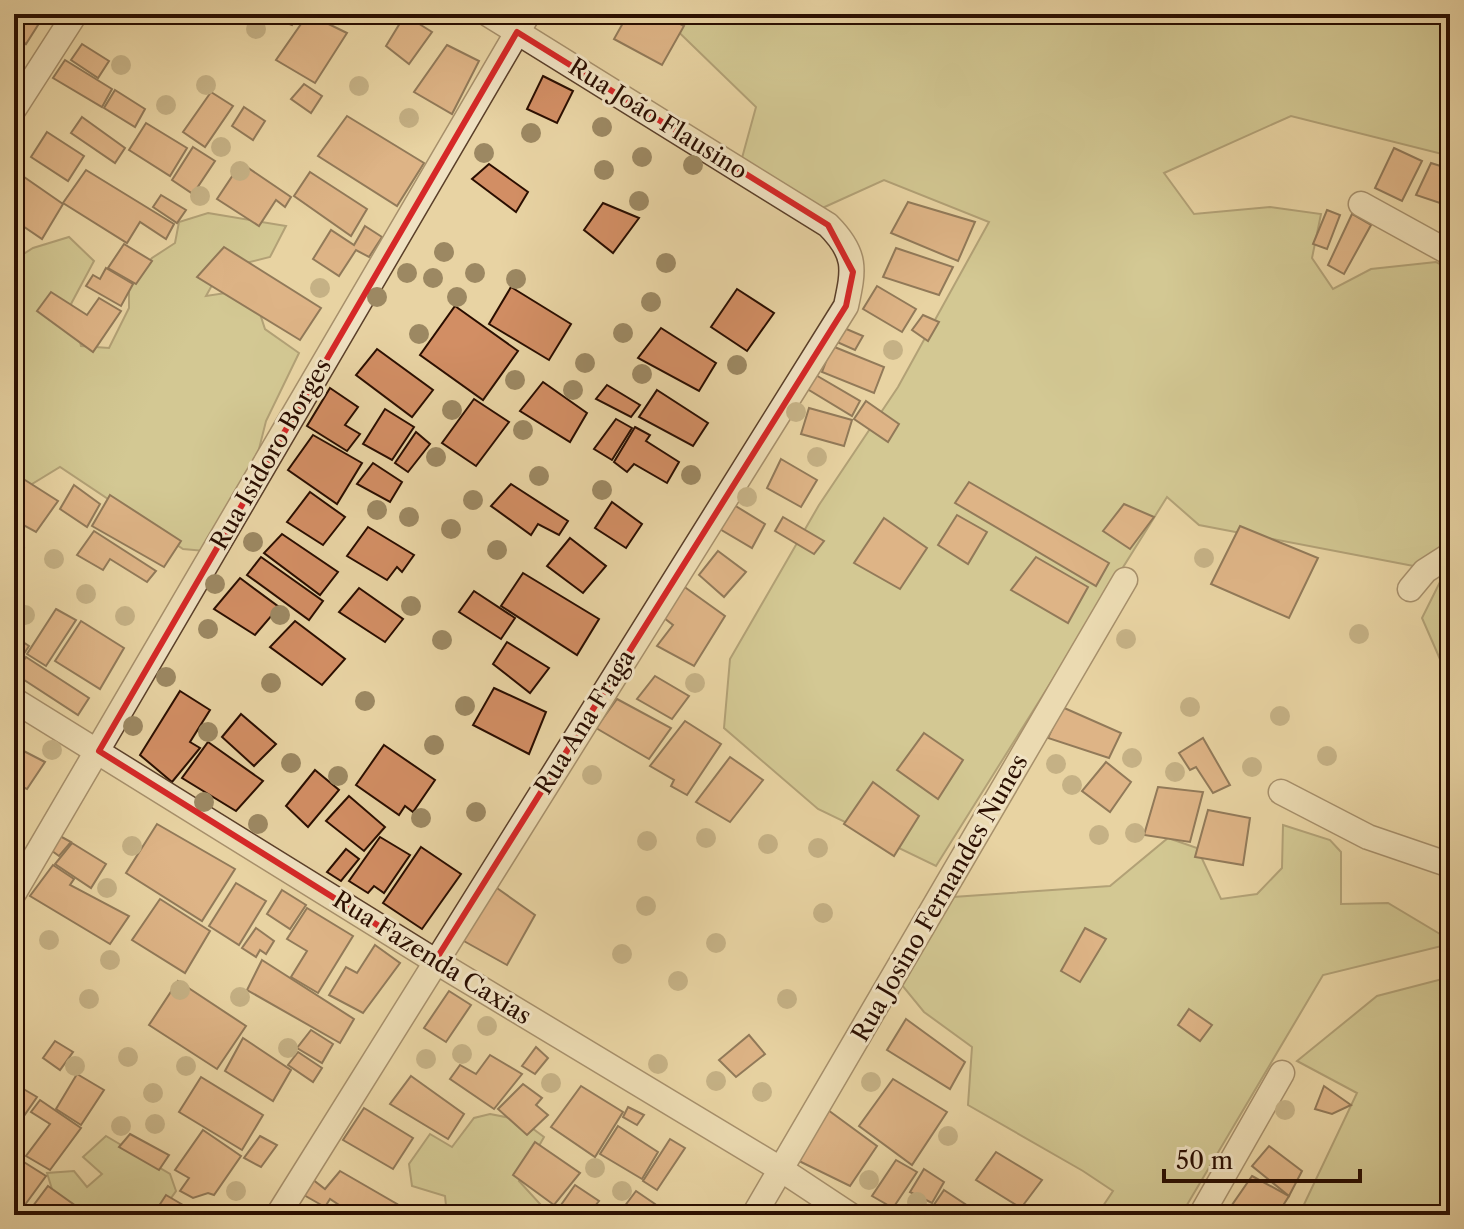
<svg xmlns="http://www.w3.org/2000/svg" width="1464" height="1229" font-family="'Libre Caslon Text',serif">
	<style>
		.green { fill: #bbbb81; stroke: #726440; stroke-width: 2 }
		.building { fill: #d28e64; stroke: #2a0e00; stroke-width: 2 }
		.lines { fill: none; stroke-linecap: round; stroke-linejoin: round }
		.minor-casing { stroke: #5a3f29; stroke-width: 27 }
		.minor { stroke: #f0e2c3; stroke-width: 24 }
		.tree { fill: #9c8862 }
		.marked { fill: none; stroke: #d62828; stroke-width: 6; stroke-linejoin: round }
		.labels { text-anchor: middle; stroke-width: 6; stroke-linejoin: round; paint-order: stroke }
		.street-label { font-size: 24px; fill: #2a0e00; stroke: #f0e2c3 }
	</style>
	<rect width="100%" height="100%" fill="#e8d3a3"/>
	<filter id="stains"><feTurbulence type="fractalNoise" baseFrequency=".0025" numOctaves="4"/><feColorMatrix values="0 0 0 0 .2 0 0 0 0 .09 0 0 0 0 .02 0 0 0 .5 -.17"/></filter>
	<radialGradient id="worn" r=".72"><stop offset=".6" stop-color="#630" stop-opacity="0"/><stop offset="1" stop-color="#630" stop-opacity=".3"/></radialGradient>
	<!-- green -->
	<g class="green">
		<path d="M660,14H1450V156L1291,116L1164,173L1194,214L1270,207L1321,214L1312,258L1333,289L1371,269L1436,262L1450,269V667L1443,666L1422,618L1445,572L1199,525L1167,497L936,866L818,809L724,728L730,659L819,505L898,387L989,222L884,180L818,210L742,158L756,107Z"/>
		<path d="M208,213L286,226L270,257L221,269L206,296L252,289L265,329L299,353L266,421L256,461L205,551L183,549L60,467L14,495V260L33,248L69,237L94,261L71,304L81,346L109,348L129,308V285L152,258L175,243L179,222Z"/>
		<path d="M1283,825L1330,840L1341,852V904L1388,903L1450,940V944L1323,975L1181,1215H1097L1113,1191L1083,1171L968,1105L972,1047L924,1012L901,984L953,897L1110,886L1168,838L1197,848L1221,899L1257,894L1282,868Z"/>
		<path d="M1450,977V1215H1299L1357,1093L1297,1061L1377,996Z"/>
		<path d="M490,1114L521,1120L544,1137L519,1181L541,1205L534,1215H447L445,1196L412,1186L409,1164L430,1134L452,1147L474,1118Z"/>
		<path d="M106,1136L170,1174L176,1191L159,1215H60L47,1173L74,1171L87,1187L102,1174L83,1157Z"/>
	</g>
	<!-- building -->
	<g class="building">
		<path d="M14,14H45L26,44L14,35Z"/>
		<path d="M263,14H299L292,25Z"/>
		<path d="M308,14L347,33L315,83L276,60Z"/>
		<path d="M319,14H345L338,24Z"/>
		<path d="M628,14H662L684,26L662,65L614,39Z"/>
		<path d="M405,15L432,32L409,64L386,46Z"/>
		<path d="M14,36L25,44L17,56L14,54Z"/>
		<path d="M82,44L109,61L98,78L71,60Z"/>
		<path d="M447,45L479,61L452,114L414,92Z"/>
		<path d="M65,60L112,89L102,107L53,78Z"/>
		<path d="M543,76L573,91L557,123L527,109Z"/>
		<path d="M304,84L322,96L311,113L291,99Z"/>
		<path d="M115,90L145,109L135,127L104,108Z"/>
		<path d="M211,92L233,106L205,147L183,132Z"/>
		<path d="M244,107L265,121L253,140L232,126Z"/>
		<path d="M347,116L424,163L397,206L318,156Z"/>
		<path d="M82,117L125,148L115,163L71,133Z"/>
		<path d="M146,123L187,148L170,176L129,150Z"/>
		<path d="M47,132L84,156L68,181L31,157Z"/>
		<path d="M193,147L215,161L193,194L172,180Z"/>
		<path d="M1394,148L1422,161L1402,201L1375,188Z"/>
		<path d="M241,163L291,197L285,207L276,200L259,226L217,199Z"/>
		<path d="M1431,163L1450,169V196L1446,205L1416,195Z"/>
		<path d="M489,164L528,192L516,212L472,179Z"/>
		<path d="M14,170L63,204L42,239L14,220Z"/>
		<path d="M86,170L174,224L166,239L140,222L127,243L63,203Z"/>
		<path d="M310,172L367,209L351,236L294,196Z"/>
		<path d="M161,195L186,210L177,223L153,207Z"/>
		<path d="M908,202L975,222L958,261L891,233Z"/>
		<path d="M603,203L639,218L613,253L584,230Z"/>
		<path d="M1327,210L1340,215L1327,249L1313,244Z"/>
		<path d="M1352,214L1371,225L1344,274L1328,265Z"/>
		<path d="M365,226L382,237L369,257L356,250L339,276L313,259L331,230L354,245Z"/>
		<path d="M124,244L152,261L136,284L108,268Z"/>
		<path d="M224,247L321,308L300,340L197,277Z"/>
		<path d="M896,248L953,267L939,295L883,277Z"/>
		<path d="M106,268L133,284L121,306L86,286L93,275L100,279Z"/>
		<path d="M877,286L916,309L902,332L863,309Z"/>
		<path d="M511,287L571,324L549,360L489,324Z"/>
		<path d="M737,289L774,313L747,351L711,327Z"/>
		<path d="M51,292L87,315L99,298L121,311L93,352L37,311Z"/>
		<path d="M455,306L518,351L483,400L420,355Z"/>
		<path d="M923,315L939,322L928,341L912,330Z"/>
		<path d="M661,328L716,363L699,391L638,358Z"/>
		<path d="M844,328L863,336L855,350L837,342Z"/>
		<path d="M832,346L884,367L874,393L822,372Z"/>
		<path d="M377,349L433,390L412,417L356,375Z"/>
		<path d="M814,374L860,401L852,416L804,387Z"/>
		<path d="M543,382L587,413L570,442L520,411Z"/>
		<path d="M607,385L640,405L631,417L596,399Z"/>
		<path d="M330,388L358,407L345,425L360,434L347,451L307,426Z"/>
		<path d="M657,390L708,423L693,446L639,417Z"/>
		<path d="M474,399L509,422L476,466L442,443Z"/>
		<path d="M866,401L899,424L888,442L854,419Z"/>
		<path d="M809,408L852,420L844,446L801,434Z"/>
		<path d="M385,409L414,427L392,460L363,444Z"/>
		<path d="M616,419L632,428L612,460L594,449Z"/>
		<path d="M635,427L650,435L646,441L679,462L667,483L634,464L627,472L614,462Z"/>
		<path d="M416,432L430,444L408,472L395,463Z"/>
		<path d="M313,435L362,463L337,504L288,470Z"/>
		<path d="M781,459L817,480L801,507L767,488Z"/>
		<path d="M373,463L402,482L390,502L357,484Z"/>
		<path d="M14,473L58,501L36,532L14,520Z"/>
		<path d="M969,482L1109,563L1096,586L955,503Z"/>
		<path d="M511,484L568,521L559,535L538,524L531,535L491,506Z"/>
		<path d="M74,485L100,504L87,527L60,509Z"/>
		<path d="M310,492L345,517L323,545L287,522Z"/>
		<path d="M110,495L181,541L164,567L92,526Z"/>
		<path d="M612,502L642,524L626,548L595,528Z"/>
		<path d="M1124,504L1154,517L1130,549L1103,531Z"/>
		<path d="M734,505L765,524L752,548L718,528Z"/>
		<path d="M957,515L987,532L968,564L938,545Z"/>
		<path d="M783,517L824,541L814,554L775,531Z"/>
		<path d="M884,518L927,548L900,589L854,563Z"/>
		<path d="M1240,526L1318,558L1289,618L1211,584Z"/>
		<path d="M368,527L414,555L402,572L397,567L387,580L347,556Z"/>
		<path d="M94,531L156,571L147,582L110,559L103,570L77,555Z"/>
		<path d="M282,534L338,572L320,595L264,553Z"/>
		<path d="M570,538L606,566L583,593L547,566Z"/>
		<path d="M14,541L24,548L14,565Z"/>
		<path d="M718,551L746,572L724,597L699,575Z"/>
		<path d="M261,557L323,601L309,620L247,575Z"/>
		<path d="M1036,557L1088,587L1068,623L1011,590Z"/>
		<path d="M523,573L599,619L577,655L501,606Z"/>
		<path d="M240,578L279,607L255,635L214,609Z"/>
		<path d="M679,583L725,616L694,666L657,646L673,625L659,614Z"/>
		<path d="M359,588L403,619L385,642L339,612Z"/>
		<path d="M474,591L515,618L501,639L459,612Z"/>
		<path d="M56,609L76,620L46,666L27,654Z"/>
		<path d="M81,621L124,648L100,689L55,661Z"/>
		<path d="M295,621L345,659L322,685L270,647Z"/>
		<path d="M14,636L29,646L14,669Z"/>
		<path d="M507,642L549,668L530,693L493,664Z"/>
		<path d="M26,657L89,698L78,715L15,674Z"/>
		<path d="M655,676L689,696L672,719L637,699Z"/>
		<path d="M494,688L546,712L529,754L473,725Z"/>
		<path d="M180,691L210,710L190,742L200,748L172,782L140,755Z"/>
		<path d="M617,699L671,728L649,759L596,728Z"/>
		<path d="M1062,707L1121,733L1109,758L1048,738Z"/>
		<path d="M241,714L276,744L254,766L222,737Z"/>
		<path d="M685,721L721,744L687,795L671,786L674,780L650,766Z"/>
		<path d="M924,733L963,760L938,799L897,770Z"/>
		<path d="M1203,738L1230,785L1213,793L1196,767L1190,770L1179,753Z"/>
		<path d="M208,742L263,781L236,811L182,778Z"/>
		<path d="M384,745L435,780L413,812L405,806L399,815L356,785Z"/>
		<path d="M14,746L45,762L27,789L14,783Z"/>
		<path d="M730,757L763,780L730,822L696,802Z"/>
		<path d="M1106,762L1131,782L1110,812L1082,791Z"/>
		<path d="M315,770L339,790L308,827L286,806Z"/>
		<path d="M873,782L919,816L894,856L844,824Z"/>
		<path d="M1158,787L1203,792L1190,842L1144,835Z"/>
		<path d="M349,796L385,827L364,851L326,821Z"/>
		<path d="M1208,810L1250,818L1243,865L1195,857Z"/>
		<path d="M157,824L235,869L202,921L126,873Z"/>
		<path d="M58,835L71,842L59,856L48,848Z"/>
		<path d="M380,837L410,855L384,893L374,886L368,893L349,881Z"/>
		<path d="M72,843L106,864L91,888L55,864Z"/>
		<path d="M421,847L461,874L422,929L383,903Z"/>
		<path d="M346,849L359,859L341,881L327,872Z"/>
		<path d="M53,865L74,879L70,885L129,916L110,944L30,896Z"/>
		<path d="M236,883L266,901L239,945L209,926Z"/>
		<path d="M494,886L535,915L507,965L462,940Z"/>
		<path d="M282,890L306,905L290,929L267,914Z"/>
		<path d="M160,899L210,931L185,973L132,940Z"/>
		<path d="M307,908L353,936L318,993L291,977L307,951L287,939Z"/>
		<path d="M256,928L274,941L266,954L260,950L256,957L242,948Z"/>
		<path d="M1085,928L1106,939L1080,982L1061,971Z"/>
		<path d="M375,945L400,963L363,1013L329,995L346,967L357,973Z"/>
		<path d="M262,960L354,1019L340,1043L247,990Z"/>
		<path d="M178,981L246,1026L217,1069L149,1025Z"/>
		<path d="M449,991L471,1005L446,1042L424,1028Z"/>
		<path d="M1189,1009L1212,1025L1200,1041L1178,1025Z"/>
		<path d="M906,1019L965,1062L950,1089L887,1050Z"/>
		<path d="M311,1030L333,1044L322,1063L297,1048Z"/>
		<path d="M749,1035L765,1054L736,1077L719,1060Z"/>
		<path d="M243,1038L291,1070L273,1101L225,1071Z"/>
		<path d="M55,1041L73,1052L60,1070L43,1058Z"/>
		<path d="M536,1047L548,1058L535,1074L522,1066Z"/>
		<path d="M298,1052L322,1068L313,1082L288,1065Z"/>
		<path d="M490,1055L522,1074L494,1109L450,1079L460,1065L476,1074Z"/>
		<path d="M77,1074L104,1090L81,1125L56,1109Z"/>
		<path d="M411,1076L464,1114L448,1139L390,1104Z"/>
		<path d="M201,1077L263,1115L242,1150L179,1112Z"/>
		<path d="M893,1079L947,1112L912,1165L859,1126Z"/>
		<path d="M15,1084L37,1097L17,1126L14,1124Z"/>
		<path d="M523,1084L542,1098L536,1105L548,1115L527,1135L498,1109Z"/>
		<path d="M581,1086L623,1112L595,1157L551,1127Z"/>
		<path d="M1324,1086L1351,1105L1332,1114L1315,1109Z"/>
		<path d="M40,1100L81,1128L50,1170L26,1156L50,1124L31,1112Z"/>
		<path d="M628,1107L644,1115L637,1125L623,1117Z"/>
		<path d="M364,1108L413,1138L393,1169L343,1140Z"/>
		<path d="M828,1110L877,1146L850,1186L799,1161Z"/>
		<path d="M618,1126L658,1152L642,1179L600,1154Z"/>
		<path d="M203,1130L241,1156L214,1195L208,1193L193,1198L180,1191L189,1178L175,1170Z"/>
		<path d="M130,1134L169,1155L159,1170L119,1147Z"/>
		<path d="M260,1136L277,1145L261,1167L244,1158Z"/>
		<path d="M670,1139L685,1148L657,1190L643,1181Z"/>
		<path d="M535,1142L580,1173L554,1205L513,1175Z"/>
		<path d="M1269,1146L1302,1171L1289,1196L1252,1166Z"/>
		<path d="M996,1152L1042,1180L1021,1208L976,1180Z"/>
		<path d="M19,1159L46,1176L19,1213L14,1210V1166Z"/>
		<path d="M896,1160L917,1172L893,1208L872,1196Z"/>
		<path d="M924,1169L944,1182L932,1203L910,1192Z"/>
		<path d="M340,1171L397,1204L387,1215H354L330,1199L325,1207L302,1194L312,1179L325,1189Z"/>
		<path d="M1252,1176L1289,1196L1277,1215H1242L1232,1205Z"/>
		<path d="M575,1185L599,1201L591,1211L596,1215H575L561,1205Z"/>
		<path d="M48,1186L76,1206L70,1215L27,1214Z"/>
		<path d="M944,1190L968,1206L961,1215H927Z"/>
		<path d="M636,1191L655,1204L648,1215H618Z"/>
		<path d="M166,1195L200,1215H153Z"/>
	</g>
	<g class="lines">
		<!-- minor casing -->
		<g class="minor-casing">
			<g id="minor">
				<path d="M14,109L75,14"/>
				<path d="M1361,204L1450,253"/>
				<path d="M1410,589L1425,571L1450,555"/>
				<path d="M14,700L435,961L782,1170L850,1215"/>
				<path d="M1281,792L1368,837L1450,865"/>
				<path d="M14,893L528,14"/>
				<path d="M278,1215L846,306C854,269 857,254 828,225L488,14"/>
				<path d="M754,1215L1125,580"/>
				<path d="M1201,1215L1282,1073"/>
			</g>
		</g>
		<!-- minor -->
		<use href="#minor" class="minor"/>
	</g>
	<!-- trees -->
	<g class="tree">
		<circle cx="256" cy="29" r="10"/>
		<circle cx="121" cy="65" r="10"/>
		<circle cx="206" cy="85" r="10"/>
		<circle cx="359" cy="86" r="10"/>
		<circle cx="166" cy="105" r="10"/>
		<circle cx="409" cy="118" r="10"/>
		<circle cx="602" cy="127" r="10"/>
		<circle cx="531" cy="133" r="10"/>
		<circle cx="221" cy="147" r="10"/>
		<circle cx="484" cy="153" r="10"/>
		<circle cx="642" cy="157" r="10"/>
		<circle cx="693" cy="165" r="10"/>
		<circle cx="604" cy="170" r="10"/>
		<circle cx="240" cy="171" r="10"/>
		<circle cx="200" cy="196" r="10"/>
		<circle cx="639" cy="201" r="10"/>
		<circle cx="444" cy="252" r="10"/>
		<circle cx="666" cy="263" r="10"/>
		<circle cx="407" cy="273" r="10"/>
		<circle cx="475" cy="273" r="10"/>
		<circle cx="433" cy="278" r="10"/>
		<circle cx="516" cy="279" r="10"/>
		<circle cx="320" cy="288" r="10"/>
		<circle cx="377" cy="297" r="10"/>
		<circle cx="457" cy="297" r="10"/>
		<circle cx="651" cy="302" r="10"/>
		<circle cx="623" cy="333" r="10"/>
		<circle cx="419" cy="334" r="10"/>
		<circle cx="893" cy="350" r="10"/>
		<circle cx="585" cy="363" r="10"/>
		<circle cx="737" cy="365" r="10"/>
		<circle cx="642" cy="374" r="10"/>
		<circle cx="515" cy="380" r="10"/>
		<circle cx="573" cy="390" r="10"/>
		<circle cx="452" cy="410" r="10"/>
		<circle cx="796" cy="412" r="10"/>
		<circle cx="523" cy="430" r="10"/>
		<circle cx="436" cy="457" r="10"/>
		<circle cx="817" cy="457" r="10"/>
		<circle cx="691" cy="475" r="10"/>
		<circle cx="539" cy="476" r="10"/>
		<circle cx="602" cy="490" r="10"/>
		<circle cx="747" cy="497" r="10"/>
		<circle cx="473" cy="500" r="10"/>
		<circle cx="377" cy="510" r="10"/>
		<circle cx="409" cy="517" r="10"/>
		<circle cx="451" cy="529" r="10"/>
		<circle cx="253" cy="542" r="10"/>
		<circle cx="497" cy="550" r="10"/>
		<circle cx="1204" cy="558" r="10"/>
		<circle cx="54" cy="559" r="10"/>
		<circle cx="215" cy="584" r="10"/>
		<circle cx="86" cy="594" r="10"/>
		<circle cx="411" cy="606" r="10"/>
		<circle cx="25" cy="615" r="10"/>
		<circle cx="280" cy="615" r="10"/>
		<circle cx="125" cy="616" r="10"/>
		<circle cx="208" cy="629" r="10"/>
		<circle cx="1359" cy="634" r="10"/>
		<circle cx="1126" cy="639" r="10"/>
		<circle cx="442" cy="640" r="10"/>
		<circle cx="166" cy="677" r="10"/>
		<circle cx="271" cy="683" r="10"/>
		<circle cx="695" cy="683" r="10"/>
		<circle cx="365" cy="701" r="10"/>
		<circle cx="465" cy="706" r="10"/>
		<circle cx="1190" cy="707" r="10"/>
		<circle cx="1280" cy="716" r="10"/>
		<circle cx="133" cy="726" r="10"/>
		<circle cx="208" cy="732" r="10"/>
		<circle cx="434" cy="745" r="10"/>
		<circle cx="52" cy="750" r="10"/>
		<circle cx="1327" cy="756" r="10"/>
		<circle cx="1132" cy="758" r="10"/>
		<circle cx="291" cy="763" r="10"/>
		<circle cx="1056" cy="764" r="10"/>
		<circle cx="1252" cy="767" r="10"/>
		<circle cx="1175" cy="772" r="10"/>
		<circle cx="592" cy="775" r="10"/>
		<circle cx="338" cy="776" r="10"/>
		<circle cx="1072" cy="785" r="10"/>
		<circle cx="204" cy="802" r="10"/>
		<circle cx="476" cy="812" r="10"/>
		<circle cx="421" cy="818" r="10"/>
		<circle cx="258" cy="824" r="10"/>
		<circle cx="1135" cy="833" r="10"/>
		<circle cx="1099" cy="835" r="10"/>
		<circle cx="706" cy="838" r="10"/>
		<circle cx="647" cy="841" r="10"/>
		<circle cx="768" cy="844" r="10"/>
		<circle cx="132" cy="846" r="10"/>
		<circle cx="818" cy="848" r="10"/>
		<circle cx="107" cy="888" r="10"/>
		<circle cx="646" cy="906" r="10"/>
		<circle cx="823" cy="913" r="10"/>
		<circle cx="49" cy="940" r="10"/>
		<circle cx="716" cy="943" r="10"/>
		<circle cx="622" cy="954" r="10"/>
		<circle cx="110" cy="960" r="10"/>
		<circle cx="678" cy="981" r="10"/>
		<circle cx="180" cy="990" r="10"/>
		<circle cx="240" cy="997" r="10"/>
		<circle cx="89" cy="999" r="10"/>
		<circle cx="787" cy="999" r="10"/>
		<circle cx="487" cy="1026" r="10"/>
		<circle cx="288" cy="1048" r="10"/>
		<circle cx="462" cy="1054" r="10"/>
		<circle cx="128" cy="1057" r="10"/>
		<circle cx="426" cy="1059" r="10"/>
		<circle cx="658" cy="1064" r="10"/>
		<circle cx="75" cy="1066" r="10"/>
		<circle cx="186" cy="1066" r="10"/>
		<circle cx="716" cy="1081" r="10"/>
		<circle cx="871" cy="1082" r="10"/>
		<circle cx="551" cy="1083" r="10"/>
		<circle cx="762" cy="1092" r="10"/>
		<circle cx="153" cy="1093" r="10"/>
		<circle cx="1285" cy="1110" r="10"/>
		<circle cx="155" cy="1124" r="10"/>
		<circle cx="121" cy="1126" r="10"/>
		<circle cx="948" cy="1136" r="10"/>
		<circle cx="595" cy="1168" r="10"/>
		<circle cx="869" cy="1180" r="10"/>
		<circle cx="236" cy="1191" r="10"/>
		<circle cx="622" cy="1191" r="10"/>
		<circle cx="917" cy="1202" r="10"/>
	</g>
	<!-- marked area -->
	<path d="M0 0H1464V1229H0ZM517,32L828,225L853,272L846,306L435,961L99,751Z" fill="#e8d3a3" fill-opacity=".55" fill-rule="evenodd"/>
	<path class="marked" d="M517,32L828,225L853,272L846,306L435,961L99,751Z"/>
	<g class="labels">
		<!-- street labels -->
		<g class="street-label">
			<text transform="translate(658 119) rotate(32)" y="8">Rua João Flausino</text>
			<text transform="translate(271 454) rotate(-60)" y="8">Rua Isidoro Borges</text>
			<text transform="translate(585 722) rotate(-58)" y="8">Rua Ana Fraga</text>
			<text transform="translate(940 898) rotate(-60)" y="8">Rua Josino Fernandes Nunes</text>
			<text transform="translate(432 958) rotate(32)" y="8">Rua Fazenda Caxias</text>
		</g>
	</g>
	<!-- margin -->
	<rect width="1464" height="1229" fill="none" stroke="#e8d3a3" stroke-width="48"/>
	<rect x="16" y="16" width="1432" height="1197" fill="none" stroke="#2a0e00" stroke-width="4"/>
	<rect x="24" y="24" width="1416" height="1181" fill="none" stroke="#2a0e00" stroke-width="2"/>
	<!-- scale -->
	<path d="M1164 1169v12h196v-12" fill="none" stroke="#2a0e00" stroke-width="4"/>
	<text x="1176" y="1169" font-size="24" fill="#2a0e00" stroke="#f0e2c3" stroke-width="6" paint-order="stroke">50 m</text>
	<rect width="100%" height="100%" filter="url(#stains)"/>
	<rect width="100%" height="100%" fill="url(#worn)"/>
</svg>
